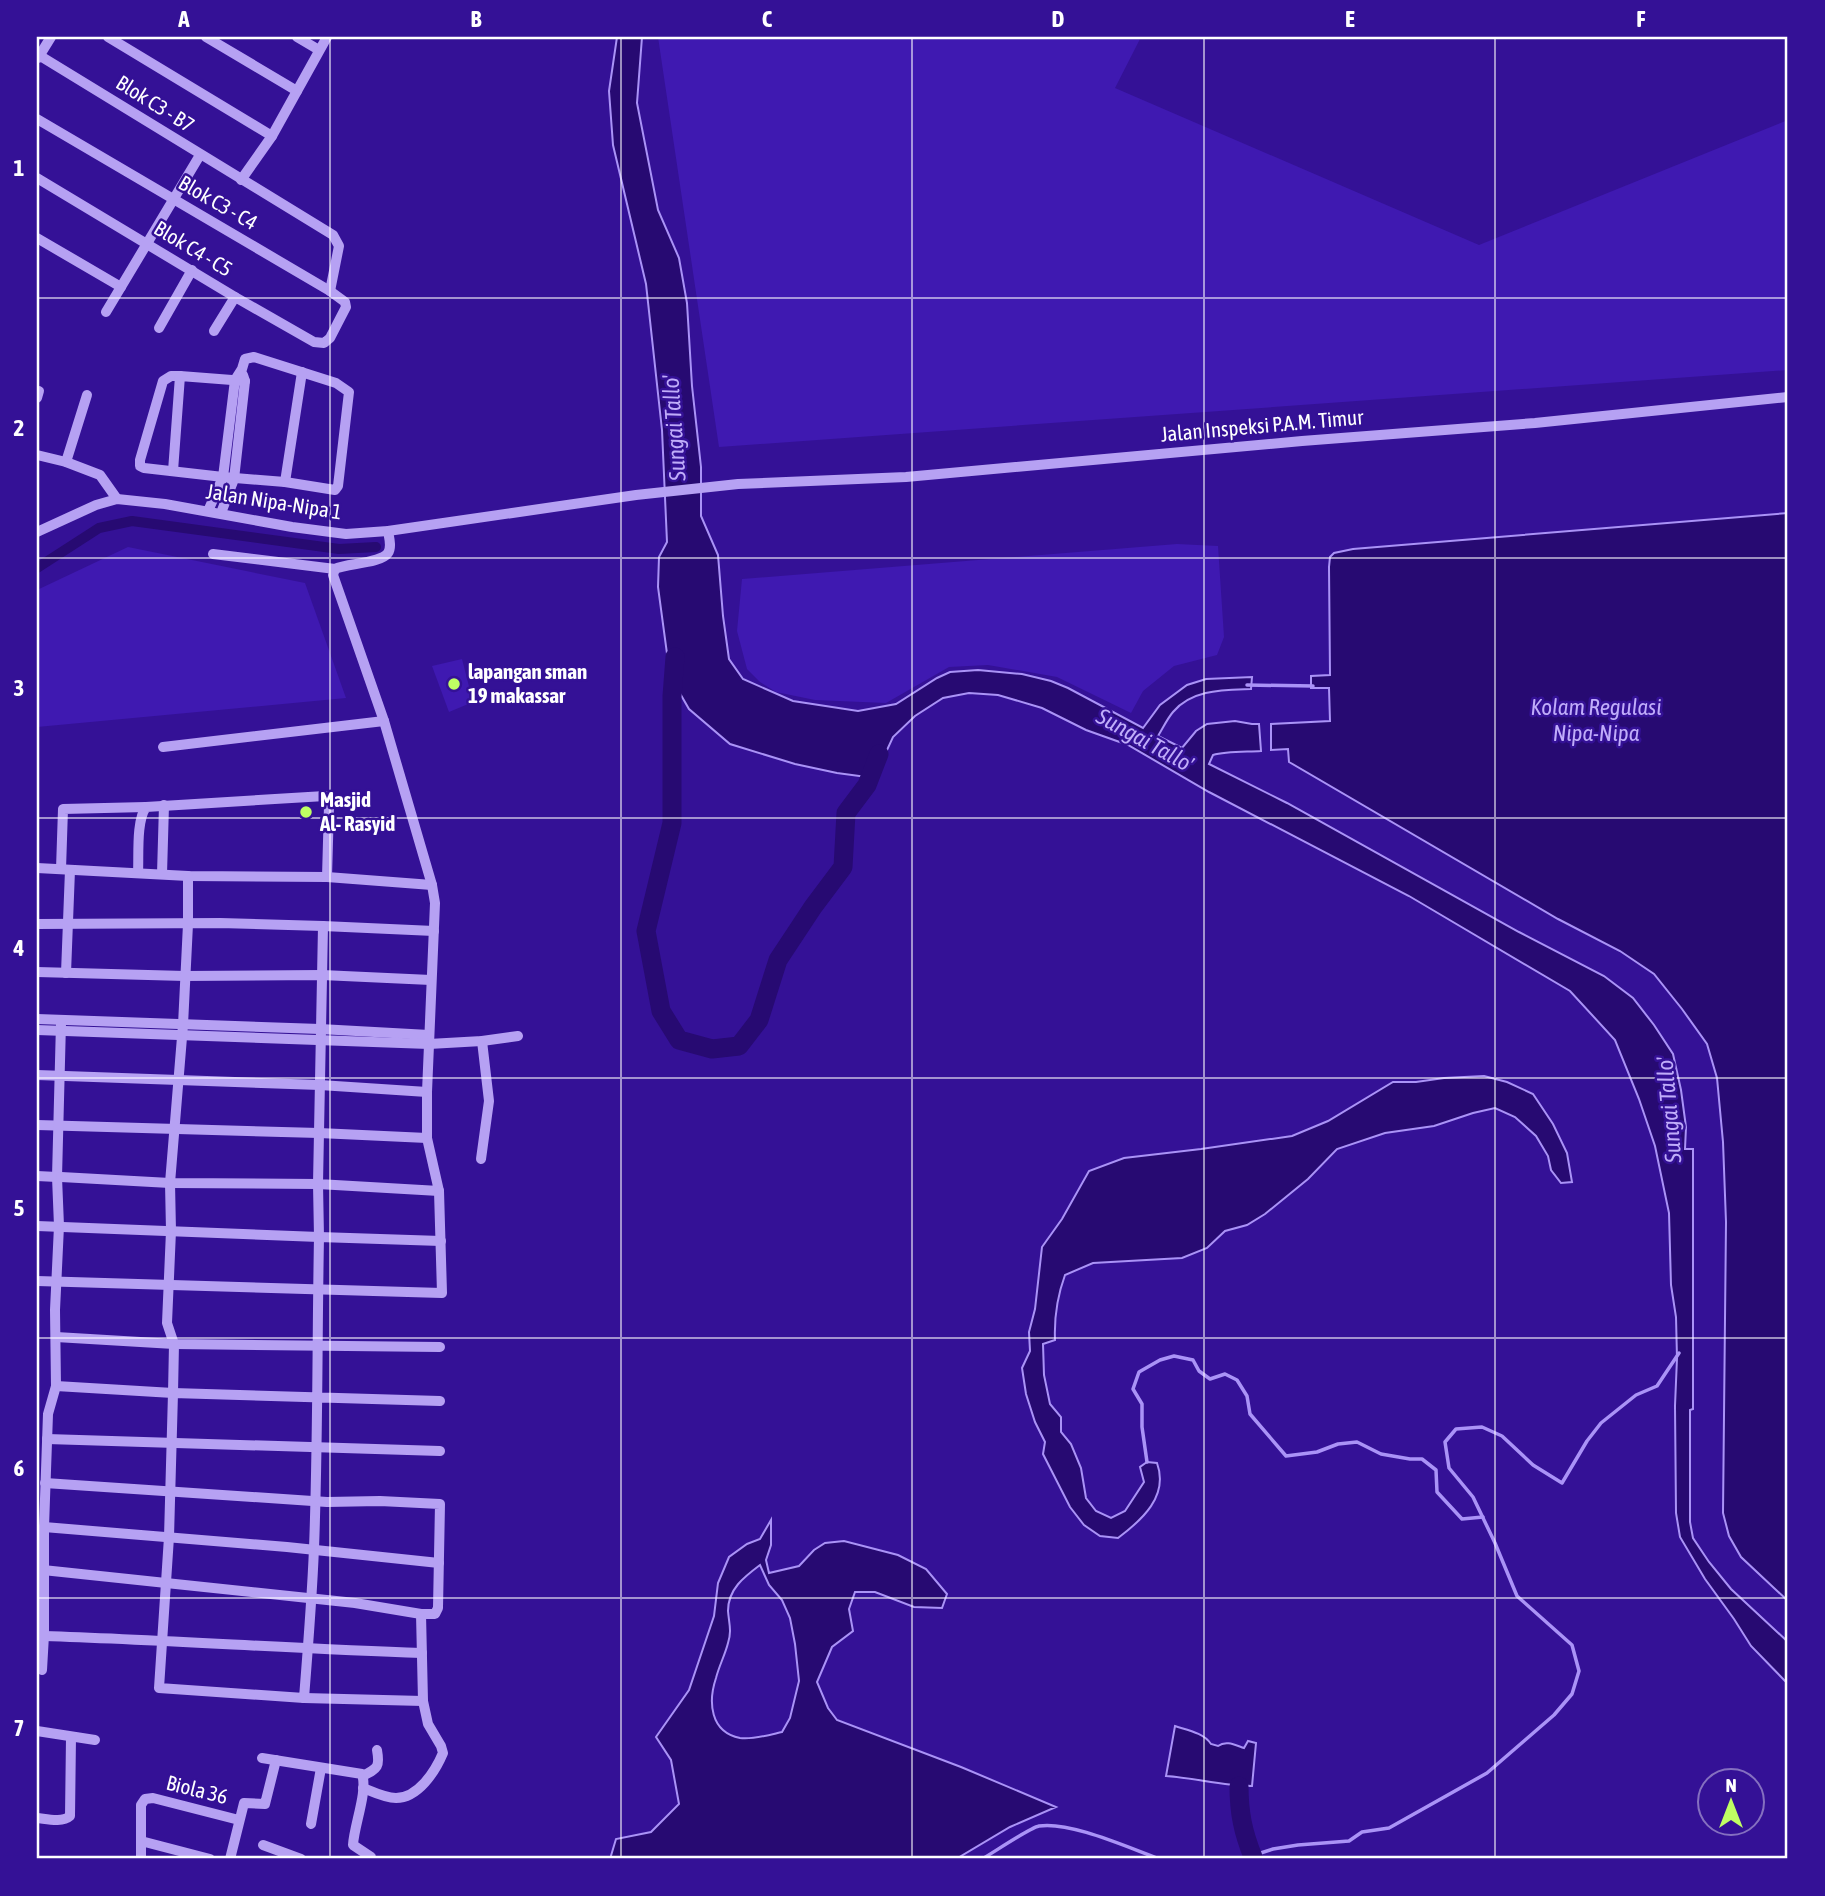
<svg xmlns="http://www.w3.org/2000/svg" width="1825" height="1896" font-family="'Asap Condensed',sans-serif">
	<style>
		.green { fill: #3f19b1 }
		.water { fill: #270a72; stroke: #aa93f7; stroke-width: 2; fill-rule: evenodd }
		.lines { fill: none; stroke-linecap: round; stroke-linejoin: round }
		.stream { stroke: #aa93f7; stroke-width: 3.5 }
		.canal { stroke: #270a72; stroke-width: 10 }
		.river { stroke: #270a72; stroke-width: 19 }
		.minor { stroke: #b6a1f3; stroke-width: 10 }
		.grid { fill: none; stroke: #fff; stroke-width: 2; stroke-opacity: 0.55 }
		.poi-dot { fill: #bfff63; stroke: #341196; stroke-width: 2.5 }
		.labels { text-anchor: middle; stroke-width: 5; stroke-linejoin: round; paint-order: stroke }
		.street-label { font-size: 21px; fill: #fff; stroke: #341196 }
		.poi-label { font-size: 21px; font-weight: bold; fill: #fff; stroke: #341196; text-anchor: start }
		.water-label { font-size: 23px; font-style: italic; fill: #c0adfa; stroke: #341196 }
		.neatline { fill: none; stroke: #fff; stroke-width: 2.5 }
		.grid-label { font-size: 23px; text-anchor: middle; font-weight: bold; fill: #fff }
	</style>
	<rect width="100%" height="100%" fill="#341196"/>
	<!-- green -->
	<g class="green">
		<path d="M658,37H1141L1115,88L1479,245L1788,120V370L719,447Z"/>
		<path d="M1177,544L1218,546L1224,637L1217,655L1174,666L1143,691L1131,713L1057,677L988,665L949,667L886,703L815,700L776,692L760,682L747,669L737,631L742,579Z"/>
		<path d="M128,547L305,583L346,698L37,727V590Z"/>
		<path d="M462,659L473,702L449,712L432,666Z"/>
	</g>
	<!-- water -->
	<g class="water">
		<path d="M617,37H642L637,103L658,210L679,258L687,303L692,386L701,467V516L718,555L723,616L729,659L743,679L793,701L858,711L896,704L937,678L950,672L978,670L1022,674L1051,681L1068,688L1143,728L1160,705L1187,685L1206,679L1252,677L1251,689C1224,690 1192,689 1173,712C1167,719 1163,728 1158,736L1182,748L1196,731L1207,724L1235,721L1252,724H1259L1261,751C1247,752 1226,751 1213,755L1209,764L1287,803L1519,932L1604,976L1633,998L1654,1025L1673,1054L1681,1090L1686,1127L1685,1149H1693V1409L1690,1410V1522L1693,1538L1709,1562L1731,1589L1788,1642V1684L1751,1646L1734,1619L1705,1579L1680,1537L1676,1513L1675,1406L1677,1358L1676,1317L1671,1285L1669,1213L1655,1146L1639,1099L1615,1040L1570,991L1409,896L1209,792L1128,745L1086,730L1042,708L998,695L969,693L943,698L915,716L893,737L874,778L837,773L795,764L730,744L689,709L670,676L658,587L659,557L667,542L662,430L646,284L613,145L609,91Z"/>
		<path d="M1788,513V1601L1741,1557L1729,1536L1723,1513L1726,1222L1723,1142L1717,1078L1707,1044L1682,1009L1654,974L1620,951L1558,919L1289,762L1288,749L1271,750V724L1330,721L1329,688H1311V676L1330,675L1329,567L1330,557L1334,553L1353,549Z"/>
		<path d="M1484,1076L1507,1082L1533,1094L1553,1124L1567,1153L1572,1182L1561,1183L1551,1170L1548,1156L1536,1136L1515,1117L1495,1108L1473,1113L1434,1126L1385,1133L1337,1149L1308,1179L1265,1214L1247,1225L1225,1231L1207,1248L1182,1258L1093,1263L1065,1275C1057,1297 1054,1316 1055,1340L1043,1344L1044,1375L1050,1404L1061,1417V1432L1071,1444L1081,1468L1086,1498L1096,1511L1111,1518L1125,1511L1144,1482L1140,1467L1147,1462L1157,1463C1169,1496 1142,1520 1118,1538L1100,1536L1084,1525L1070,1507L1043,1454L1045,1442L1035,1422L1026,1394L1022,1368L1030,1351L1029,1332L1035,1309L1042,1247L1062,1219L1089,1171L1124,1158L1201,1149L1292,1136L1328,1121L1393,1082H1416L1444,1078Z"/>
		<path d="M771,1520V1545L766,1560L769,1573L799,1566L814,1550L825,1543L844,1541L898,1555L926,1569L947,1594L942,1608L914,1607L875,1592H855L849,1609L853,1631L832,1647L817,1682L828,1708L837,1720L961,1767L1056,1807L1010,1827L956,1859H610L616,1839L651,1832L679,1804L671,1760L656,1737L689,1690L714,1616L718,1583L729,1557L747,1544L760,1539ZM760,1565L769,1585L782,1600L790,1618L795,1644L799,1681L790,1718L782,1732C769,1735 752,1740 740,1738C710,1732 708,1702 716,1678C719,1666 725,1655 728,1643C732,1630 729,1624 728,1611C728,1589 744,1577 760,1565Z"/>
		<path d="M1175,1726C1187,1730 1204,1733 1211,1744L1218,1746C1226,1740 1235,1745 1244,1748L1248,1741L1256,1743L1252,1786C1223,1786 1195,1778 1166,1776Z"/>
	</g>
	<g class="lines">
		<!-- stream -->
		<g class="stream">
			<path d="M1247,685L1313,686"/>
			<path d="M1147,1462L1142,1427V1404L1133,1389L1139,1372L1160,1360L1174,1356L1193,1360L1199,1371L1210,1379L1225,1374L1237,1380L1247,1396L1250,1414L1286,1456L1317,1452L1338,1444L1357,1442L1381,1454L1410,1459H1422L1436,1470L1437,1492L1462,1519L1483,1517"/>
			<path d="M982,1859C993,1853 1029,1828 1039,1826C1070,1821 1129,1848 1160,1859"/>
			<path d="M1242,1859L1273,1849L1298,1845L1349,1841L1362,1832L1389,1828L1487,1773L1554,1715L1572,1694L1579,1671L1572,1645L1517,1596L1495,1543L1473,1497L1449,1468L1445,1442L1456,1429L1482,1427L1502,1436L1533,1465L1562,1483L1587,1441L1601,1423L1636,1395L1657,1386L1679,1353"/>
		</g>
		<!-- canal -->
		<path class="canal" d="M37,568L99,528L132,521L339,549L376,547"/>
		<!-- river -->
		<g class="river">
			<path d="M675,657L672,696V823L646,931L661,1011L679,1040L712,1049L739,1046L759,1020L778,960L813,907L843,867L846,813L867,785L879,754"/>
			<path d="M1239,1786C1239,1813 1243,1832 1253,1857"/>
		</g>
		<!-- minor -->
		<g class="minor">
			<path d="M108,37L272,136"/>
			<path d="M206,37L297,91"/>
			<path d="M297,37L319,50"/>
			<path d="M37,54L333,235L339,246L330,291"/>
			<path d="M38,58L51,37"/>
			<path d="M37,119L330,291L345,302L346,307L330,338L324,343L314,342L235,297L37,178"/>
			<path d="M241,180L272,136L327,37"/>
			<path d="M37,238L121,287"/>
			<path d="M106,312L200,155"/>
			<path d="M159,328L192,270"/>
			<path d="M214,331L235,297"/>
			<path d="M180,376H171L163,381L140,460V466L144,468L223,477L285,482L335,490L338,486L349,392L336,383L254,357L245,359L242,369L235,380L223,477L208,511"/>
			<path d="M37,398L39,391"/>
			<path d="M37,455L66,462L100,475L117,499"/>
			<path d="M66,462L87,395"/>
			<path d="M173,471L180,376L245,381"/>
			<path d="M285,482L302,372"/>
			<path d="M221,513L234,479L245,381L243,375"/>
			<path d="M37,532L96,505L117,499L165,504L292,527L346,534L388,531L636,495L738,484L906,477L1302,441L1535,423L1788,397"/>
			<path d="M213,554L335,569"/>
			<path d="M163,747L384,721"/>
			<path d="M37,868L188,876L327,877L432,885"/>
			<path d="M61,869L63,809L146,807"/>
			<path d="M138,873C139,856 136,821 146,807L325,796L327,798L329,806L327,877"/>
			<path d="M162,874L164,805"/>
			<path d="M37,924L220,923L323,926L434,931"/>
			<path d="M323,926L318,1184L439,1191L427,1138V1092L435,903L432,885L384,721L333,575L335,569C347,563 380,564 388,553C392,547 389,537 388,531"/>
			<path d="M37,972L185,976L322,975L431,980"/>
			<path d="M66,973L70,870"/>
			<path d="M37,1019L320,1029L429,1035"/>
			<path d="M37,1030L429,1044L482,1041L518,1036"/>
			<path d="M37,1075L320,1085L427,1092"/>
			<path d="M37,1125L319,1133L427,1138"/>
			<path d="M481,1159L489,1101L482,1041"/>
			<path d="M37,1176L57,1177"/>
			<path d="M37,1226L319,1237L318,1184L170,1183L183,1025L188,924V876"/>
			<path d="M37,1281L442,1293L439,1191"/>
			<path d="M56,1337L174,1344L440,1347"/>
			<path d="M56,1386L55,1310L59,1226L57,1177L61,1023"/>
			<path d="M440,1401L173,1393L169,1537L159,1688L304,1698C308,1648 312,1598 314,1548C318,1445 317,1341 319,1237L441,1241"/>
			<path d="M47,1439L440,1451"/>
			<path d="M44,1527L287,1547L439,1563"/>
			<path d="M43,1570L355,1603L421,1614H435L438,1608L440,1504L380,1501L327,1502L45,1483"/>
			<path d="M44,1636C170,1640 296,1649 422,1653"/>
			<path d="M42,1670L44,1635V1527L48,1414L56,1386L173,1393L174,1344L167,1323L171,1231L170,1183L61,1177"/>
			<path d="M304,1698L423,1701"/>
			<path d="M37,1731L95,1740"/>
			<path d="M262,1758L362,1774C368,1792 354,1825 353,1845L371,1857V1859"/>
			<path d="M363,1776C378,1768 380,1767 377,1750"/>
			<path d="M363,1788C373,1792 385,1798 396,1798C418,1798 435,1772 443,1753L441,1746L428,1724L423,1701L421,1614"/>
			<path d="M37,1818C47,1819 62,1823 70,1816L71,1737"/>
			<path d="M311,1824L321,1768"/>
			<path d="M141,1841L210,1859"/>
			<path d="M263,1845L301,1859"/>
			<path d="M141,1859V1805L145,1799L153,1798L239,1820"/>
			<path d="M230,1859L244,1803L265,1804L276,1760"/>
		</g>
	</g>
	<!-- grid -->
	<path class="grid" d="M330,37V1859M621,37V1859M912,37V1859M1204,37V1859M1495,37V1859M37,298H1788M37,558H1788M37,818H1788M37,1078H1788M37,1338H1788M37,1598H1788"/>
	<!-- markers -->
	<g class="poi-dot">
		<circle cx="454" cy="684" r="7"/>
		<circle cx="306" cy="812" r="7"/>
	</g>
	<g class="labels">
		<!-- street labels -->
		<g class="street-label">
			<text transform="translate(155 104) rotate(32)" y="7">Blok C3 - B7</text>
			<text transform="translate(218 203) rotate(30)" y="7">Blok C3 - C4</text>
			<text transform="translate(193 249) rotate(31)" y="7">Blok C4 - C5</text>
			<text transform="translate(1262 426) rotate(-5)" y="7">Jalan Inspeksi P.A.M. Timur</text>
			<text transform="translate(274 502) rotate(9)" y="7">Jalan Nipa-Nipa 1</text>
			<text transform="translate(197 1790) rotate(14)" y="7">Biola 36</text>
		</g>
		<!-- poi labels -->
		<g class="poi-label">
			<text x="468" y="679">lapangan sman<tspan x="468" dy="24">19 makassar</tspan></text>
			<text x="320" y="807">Masjid<tspan x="320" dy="24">Al- Rasyid</tspan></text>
		</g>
		<!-- water labels -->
		<g class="water-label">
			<text transform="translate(674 428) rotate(-94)" y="8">Sungai Tallo'</text>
			<text x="1596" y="715">Kolam Regulasi<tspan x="1596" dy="26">Nipa-Nipa</tspan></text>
			<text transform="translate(1145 740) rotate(29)" y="8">Sungai Tallo'</text>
			<text transform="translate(1669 1110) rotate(-95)" y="8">Sungai Tallo'</text>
		</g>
	</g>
	<!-- border -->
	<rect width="1825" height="1896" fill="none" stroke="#341196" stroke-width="77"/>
	<!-- north arrow -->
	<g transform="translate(1731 1802)"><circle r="33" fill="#341196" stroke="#8570c0" stroke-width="2"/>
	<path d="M0-5L12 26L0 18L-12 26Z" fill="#bfff63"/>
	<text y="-10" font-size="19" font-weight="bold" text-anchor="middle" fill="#ffffff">N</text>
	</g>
	<rect x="38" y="38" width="1748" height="1819" class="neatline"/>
	<g class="grid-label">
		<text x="184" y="27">A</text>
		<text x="476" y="27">B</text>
		<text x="767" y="27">C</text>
		<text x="1058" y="27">D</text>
		<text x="1350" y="27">E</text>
		<text x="1641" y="27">F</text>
		<text x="19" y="176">1</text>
		<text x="19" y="436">2</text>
		<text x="19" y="696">3</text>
		<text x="19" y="956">4</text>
		<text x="19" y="1216">5</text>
		<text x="19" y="1476">6</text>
		<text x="19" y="1736">7</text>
	</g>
</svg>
